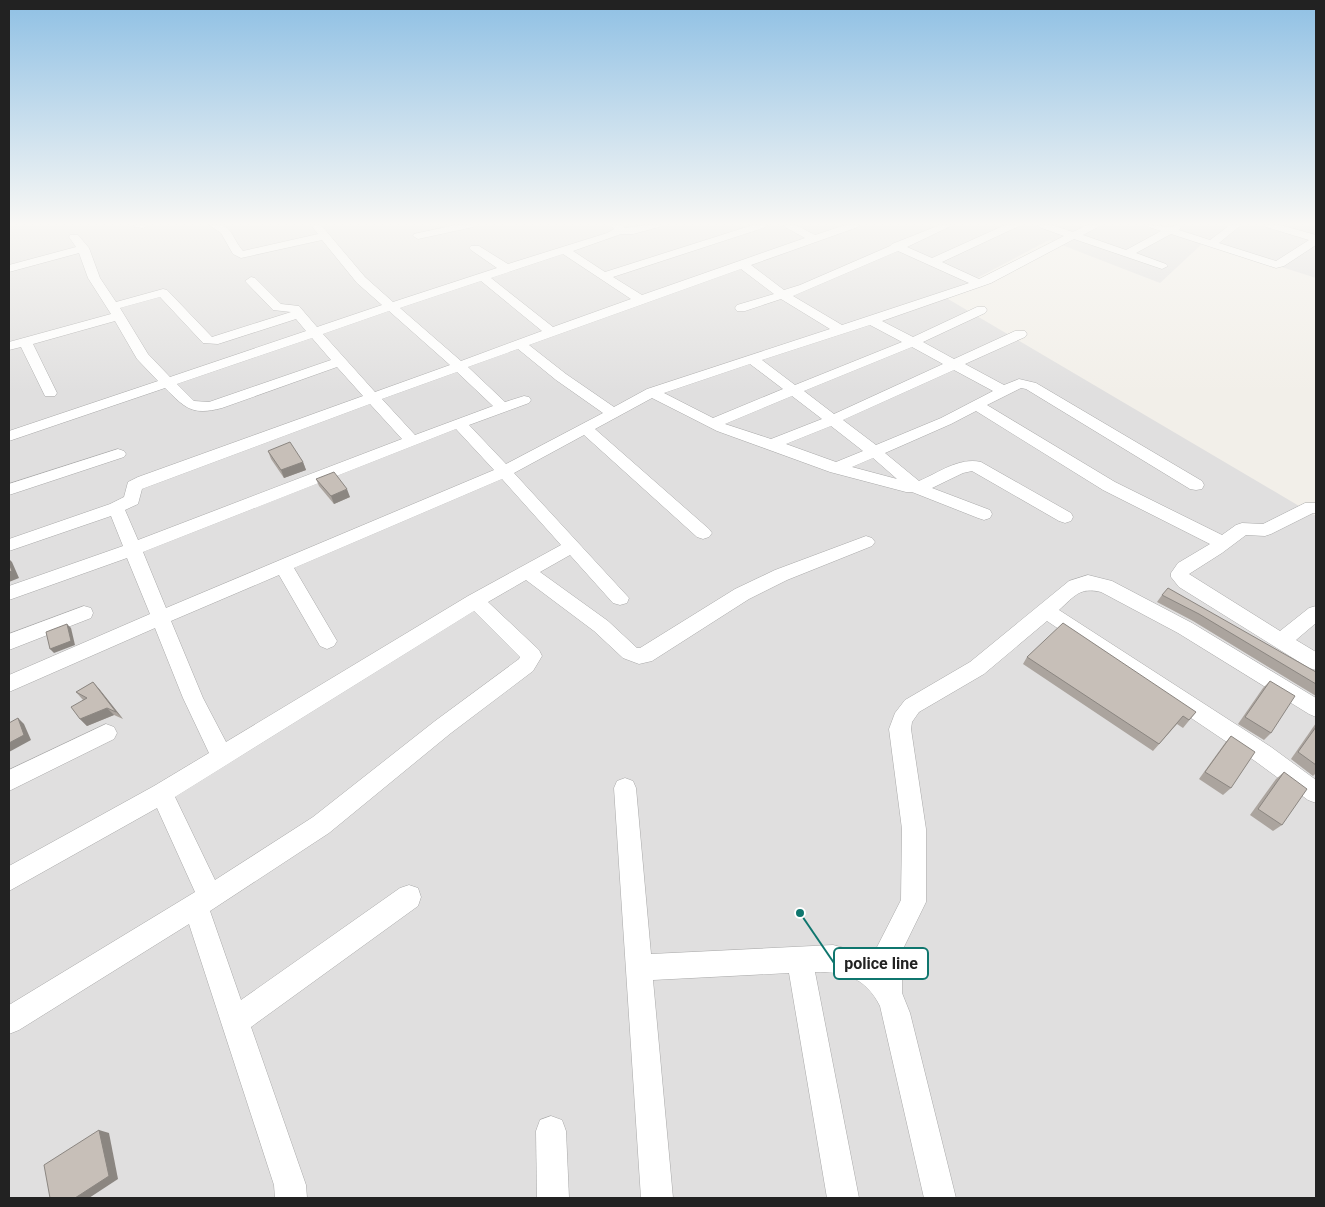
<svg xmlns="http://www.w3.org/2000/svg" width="1325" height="1207" font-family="Roboto,sans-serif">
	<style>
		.residential { fill: #e0dfdf }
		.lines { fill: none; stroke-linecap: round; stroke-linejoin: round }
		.minor-casing { stroke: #a9a9a9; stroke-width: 1 }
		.minor { fill: #fff; fill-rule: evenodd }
		.wall { fill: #aba49e }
		.shaded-wall { fill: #8b8681 }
		.building { fill: #c7bfb8; stroke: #8b8681 }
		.leader { fill: none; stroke: #0f766e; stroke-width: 2 }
		.callout-dot { fill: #0f766e; stroke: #fff; stroke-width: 2 }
		.callout { fill: #fff; stroke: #0f766e; stroke-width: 2 }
		.callout-label { font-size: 16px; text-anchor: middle; font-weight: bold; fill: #222 }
	</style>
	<rect width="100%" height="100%" fill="#f2efe9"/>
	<!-- residential -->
	<path class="residential" d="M9,225H1316V278L1204,242L1160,283L1049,240L943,296L1316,516V1198H9Z"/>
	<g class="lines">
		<!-- minor casing -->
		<g class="minor-casing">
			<g id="minor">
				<path d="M134,225H148L143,228L135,227Z"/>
				<path d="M209,225C233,222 230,236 243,251L318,234L311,225H321L365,277L393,302L497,268L471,250L469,248L471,246H479L508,264L607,233L614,229L610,225H621L625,228L645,225H660L659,227L633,234H621L573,251L605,272L753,225H767L766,227L613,277L642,295L805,238L785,227L784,225H796L815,235L845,225H859L858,227L751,265L784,290L800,285L890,246L892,244L940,225H953L907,247L932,258L1005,225H1018L1017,227L942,262L979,279L1064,236L1039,227L1038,225H1052L1073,232L1087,225H1099L1098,227L1083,235L1126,250L1161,231L1149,227L1148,225L1169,227L1179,225L1181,227L1179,230L1210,240L1230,225H1241L1219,243L1276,261L1309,240L1266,227L1265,225H1280L1316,235V245L1284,266L1276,268L1171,234L1136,253L1166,264L1168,266L1162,269L1074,239L991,283L882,321L913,337L977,307H985L987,310L985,313L923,342L954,359L1015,331H1025L1027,334L1025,337L965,364L1004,385L1019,379L1036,383L1202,481L1204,485L1202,489L1196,490L1190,489L1026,389L1021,388L987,405L1115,482L1222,535L1236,525L1242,523L1263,524L1305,503H1316V513H1313L1271,534L1265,536L1246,535L1222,553L1189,574L1280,631L1309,608L1316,606V623L1296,640L1316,652V670L1309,668L1179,587L1171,577V573L1178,563L1210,544L1103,490L976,411L951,424L885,453L919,481C938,473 959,457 981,462L1071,513L1073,517L1071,521L1065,523L1059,521L972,471L963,473L932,488L990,510L992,514L990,518L984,520L978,518L912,492H906L830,472L717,431L652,398L595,429L709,529L712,533L709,537L703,539L697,537L584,435L514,473L629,598L627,603L620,605L613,603L570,555L540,572L608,621L637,648H640L735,589L775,570L866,536L872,538L875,542L872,546L787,580L749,599L652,661L639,664L623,658L594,631L526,580L488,602L539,650L542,656L533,671L451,733L329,833L210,911L241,1000L400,888L409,885L418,888L421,897L418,906L251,1027L306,1185L307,1198H275L274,1185L189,924L19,1030L9,1034V1005L195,892L157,808L9,891V866L154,786L209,753L183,698L155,628L9,692V675L150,614L127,558L9,600V586L123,546L111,516L9,551V539L110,504L124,497L128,482L138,477L363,396L337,367L222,408C192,416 185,408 165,388L9,441V431L158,381L137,359L115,321L33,344L57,393L55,396H45L21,347L9,350V342L111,314L88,278L79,253L9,272V265L76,247L69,237L70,235H78L89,248L100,278L116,302L163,289L167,290L212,337L291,312L273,310L245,281L251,277L255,278L281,304L299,306L317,327L382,305L357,283L322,240L241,258L233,254L221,233ZM898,251L969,283L842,325L793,296ZM563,254L631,299L553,327L491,278ZM741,269L774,294L737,305L735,308L737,311H745L781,299L830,329L647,389L614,407L566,374L529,345ZM481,281L542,331L461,361L400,308ZM160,297L203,343L218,344L296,319L306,331L170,377L148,354L120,308ZM389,311L450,365L375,392L323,334ZM870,325L902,342L795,385L762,360ZM312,338L331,360L209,402L194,401L177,384ZM912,347L943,364L834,414L804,391ZM518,349L556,380L603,413L506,464L469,425L529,403L531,400L529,397L524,396L505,402L468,367ZM750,364L783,389L713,418L664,393ZM954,370L993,391L941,418L876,445L843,420ZM457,372L493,406L415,435L382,399ZM792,396L822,419L771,439L725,424ZM370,404L402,439L138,540L125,510L138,504L142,489ZM831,426L863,451L836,462L786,444ZM456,429L494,470L166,608L143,552ZM873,458L897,479L852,467ZM502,479L561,545L468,596L226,742L203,698L171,621L279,575L320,646L327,649L334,646L337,641L294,568ZM474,611L520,657L519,659L435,721L313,817L215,880L175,797Z"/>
				<path d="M456,225H474L473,227L418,239L413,236L414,234Z"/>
				<path d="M118,449L124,451L126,454L124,457L9,495V484Z"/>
				<path d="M1088,575L1112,581L1192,623L1316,698V717L1309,714L1178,633L1101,592C1079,587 1075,596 1059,610L1271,747L1316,780V803L1308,800L1255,761L1047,621L984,674L919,712L912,722L911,729L926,829V902L902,951V993L910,1013L956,1198H924L880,1006C866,978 845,971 815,972L859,1198H827L789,973L653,980L673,1198H641L614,788L617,781L625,778L633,781L636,788L651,954L833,945L856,951L876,960V949L901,900L902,829L889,729L895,713L905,700L970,662L1069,581Z"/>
				<path d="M84,606L91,608L93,613L91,618L9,650V634Z"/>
				<path d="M106,724L114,727L117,733L114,739L9,791V770Z"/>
				<path d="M551,1116L562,1120L566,1131L569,1198H537L536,1131L540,1120Z"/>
			</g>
		</g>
		<!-- minor -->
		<use href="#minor" class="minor"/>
	</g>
	<!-- wall -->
	<g class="wall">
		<path d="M268,451L303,462L306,470L284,478L271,459Z"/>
		<path d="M316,479L350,497L334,504L319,486Z"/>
		<path d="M1162,595L1316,672V696L1193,621L1157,602Z"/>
		<path d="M1027,657L1196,712L1183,728L1177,724L1153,751L1023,664Z"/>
		<path d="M1270,681L1271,733L1264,740L1238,724L1263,688Z"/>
		<path d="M93,682L100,690L123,719L114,715L87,726L80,719L83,700L76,692Z"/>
		<path d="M1316,723V773L1313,776L1291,759Z"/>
		<path d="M1231,736V788L1223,795L1199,779L1225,743Z"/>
		<path d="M1284,772L1282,825L1273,831L1250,815L1276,779Z"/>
	</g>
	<!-- shaded-wall -->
	<g class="shaded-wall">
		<path d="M303,462L306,470L284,478L281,470Z"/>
		<path d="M347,489L350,497L334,504L331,496Z"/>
		<path d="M9,559L12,562L19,578L9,582Z"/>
		<path d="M67,624L71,628L75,645L54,653L50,649Z"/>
		<path d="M93,682L100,690L123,719L116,712Z"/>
		<path d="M107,708L114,715L87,726L80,719Z"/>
		<path d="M18,718L24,724L31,740L9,752V743Z"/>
		<path d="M99,1130L109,1133L118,1179L89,1198H75Z"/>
	</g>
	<!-- building -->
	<g class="building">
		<path d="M290,442L303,462L281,470L268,451Z"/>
		<path d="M334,472L347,489L331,496L316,479Z"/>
		<path d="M9,563L12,571L9,572Z"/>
		<path d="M1168,588L1316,672V684L1199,614L1162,595Z"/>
		<path d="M1063,623L1196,712L1189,720L1183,716L1159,744L1027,657Z"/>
		<path d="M67,624L71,641L50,649L46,632Z"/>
		<path d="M1270,681L1295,696L1271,733L1245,717Z"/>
		<path d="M93,682L116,712L107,708L80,719L71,707L87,698L76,692Z"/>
		<path d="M18,718L24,735L9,743V723Z"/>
		<path d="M1316,727V765L1298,752Z"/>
		<path d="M1231,736L1255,752L1231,788L1205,772Z"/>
		<path d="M1284,772L1307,789L1282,825L1258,809Z"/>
		<path d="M99,1130L109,1176L75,1198H50L44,1165Z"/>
	</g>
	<!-- sky -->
	<linearGradient id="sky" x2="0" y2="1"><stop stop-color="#8fc0e4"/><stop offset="0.57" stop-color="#f9f8f5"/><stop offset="1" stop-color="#f9f8f5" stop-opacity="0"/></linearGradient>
	<rect width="1325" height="393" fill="url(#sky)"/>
	<!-- callouts -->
	<path class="leader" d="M800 913L834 963"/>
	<circle class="callout-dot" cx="800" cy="913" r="5"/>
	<rect class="callout" x="834" y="948" width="94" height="31" rx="5"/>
	<g class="callout-label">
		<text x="881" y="969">police line</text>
	</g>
	<!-- border -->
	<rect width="1325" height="1207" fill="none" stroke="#222222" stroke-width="20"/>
</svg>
